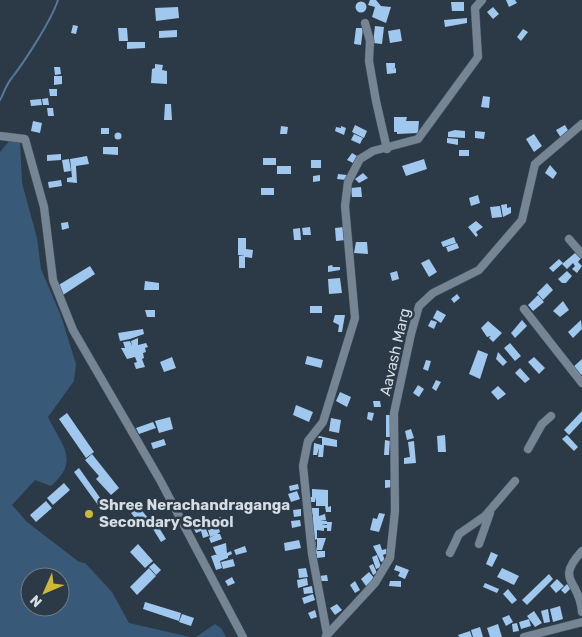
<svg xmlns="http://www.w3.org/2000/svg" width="582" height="637" font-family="Rubik,sans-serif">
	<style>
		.green { fill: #395978; fill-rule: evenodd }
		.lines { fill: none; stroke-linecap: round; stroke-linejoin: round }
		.stream { stroke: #54789c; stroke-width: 2 }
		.building { fill: #a0c7ee }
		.street-casing { stroke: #4a5560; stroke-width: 9 }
		.street { stroke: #768594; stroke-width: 8 }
		.poi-dot { fill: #cfb837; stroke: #2c3946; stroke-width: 2 }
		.labels { text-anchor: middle; stroke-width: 5; stroke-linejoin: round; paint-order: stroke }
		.street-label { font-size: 15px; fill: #d4dce4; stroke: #2c3946 }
		.poi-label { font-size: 15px; font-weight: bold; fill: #d4dce4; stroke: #2c3946; text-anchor: start }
	</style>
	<rect width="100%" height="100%" fill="#2c3946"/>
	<!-- green -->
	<g class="green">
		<path d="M20,140L22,183L37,238L41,269L61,316L76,364L74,381L48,417C61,445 81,460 51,486L35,480L12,505L27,522L79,562L85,563L112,592L129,623L190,637H0V152L9,141ZM30,577H60V607H30Z"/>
		<path d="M215,624L221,628L226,637H196Z"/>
	</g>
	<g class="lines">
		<!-- stream -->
		<path class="stream" d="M0,100C4,93 6,85 11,79C25,61 51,21 58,0"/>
	</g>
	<!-- building -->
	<g class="building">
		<path d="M370,0H376L381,6L391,7L386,23L372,17L375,7L368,5Z"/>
		<path d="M506,0H515L517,3L509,7Z"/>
		<circle cx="361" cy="7" r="5.5"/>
		<path d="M451,2H464V11H452Z"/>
		<path d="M178,7L179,18L156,21L155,8Z"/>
		<path d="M493,7L499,14L493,19L487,12Z"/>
		<path d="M467,18V23L445,27L444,20Z"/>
		<path d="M73,25L78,26L76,34L71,33Z"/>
		<path d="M375,26L384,27L382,44L373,43Z"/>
		<path d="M118,28H127L128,41H119Z"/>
		<path d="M356,28H363L361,45L354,44Z"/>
		<path d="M400,29L402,41L390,43L388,31Z"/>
		<path d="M523,29L528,32L521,41L517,37Z"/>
		<path d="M177,30V37L159,38V31Z"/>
		<path d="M127,42H145V48L127,49Z"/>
		<path d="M386,63H395V68L392,69L396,68V73L387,74Z"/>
		<path d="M155,64L163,65L162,70L167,71V84L151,83L152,69L155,68Z"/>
		<path d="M54,67H60L61,74L55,75Z"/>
		<path d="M54,76H62V84L54,85Z"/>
		<path d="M49,89H57V96H50Z"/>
		<path d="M483,96L490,97L489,108L481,107Z"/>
		<path d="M48,98L49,105H43L42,99Z"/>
		<path d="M41,99L42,105L31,106L30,100Z"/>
		<path d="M165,104H171L172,120H164Z"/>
		<path d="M47,108H53L54,116H48Z"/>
		<path d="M394,117H407L406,121H419L418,133L397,134V132H394Z"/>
		<path d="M33,121L42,123L40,133L31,131Z"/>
		<path d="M355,125L367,131L364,138L352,132Z"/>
		<path d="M565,125L569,132L561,138L556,130Z"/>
		<path d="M281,126L288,127L287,134H280Z"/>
		<path d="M341,126L346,128L344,135L335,131L336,127L341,128Z"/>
		<rect x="101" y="128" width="8" height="6"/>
		<path d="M455,130L465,131V138L448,137V132Z"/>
		<path d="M475,131L485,132L484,139L475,138Z"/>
		<circle cx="118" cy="136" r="3.5"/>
		<path d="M354,134L363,138L360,144L351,140Z"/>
		<path d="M534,134L542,146L534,152L526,139Z"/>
		<path d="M447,138L458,139V145L447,143Z"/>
		<path d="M103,147H118V155L103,154Z"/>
		<rect x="459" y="150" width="10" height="6"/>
		<path d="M352,153L357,156L353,163L347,160Z"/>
		<path d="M61,154V160L47,161V155Z"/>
		<path d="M87,156L89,164L76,166L77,183L67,182V178L72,177L70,159Z"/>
		<rect x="263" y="158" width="13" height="7"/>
		<path d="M69,159L71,171L64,172L62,160Z"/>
		<path d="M424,159L427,169L406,176L402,166Z"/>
		<rect x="311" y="160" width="10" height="8"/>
		<path d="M550,165L557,173L553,179L545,173Z"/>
		<rect x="277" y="166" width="14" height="8"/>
		<path d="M363,173L368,178L359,183L355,179Z"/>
		<path d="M338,174L347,175L346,180L337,179Z"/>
		<path d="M320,175V181L313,182V176Z"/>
		<path d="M61,180L62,186L49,188L48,182Z"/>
		<path d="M361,187L362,197H352L351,188Z"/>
		<rect x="261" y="188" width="13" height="7"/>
		<path d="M478,195L480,203L471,206L469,198Z"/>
		<path d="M507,204V208L511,207V213L503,217L501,205Z"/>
		<path d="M500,206L502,217L492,218L490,207Z"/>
		<path d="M476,221L483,227L476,232L478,235L476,237L468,227Z"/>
		<path d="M68,222L69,228L62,230L61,223Z"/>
		<path d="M310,227L311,235H303L302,228Z"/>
		<path d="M344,227L346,240L336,241L335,228Z"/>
		<path d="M300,228L301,240H294L293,229Z"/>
		<path d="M454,237L456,243L443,247L441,242Z"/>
		<path d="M238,238H246V249L253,250L252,258L245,257V268H239V256H245L238,255Z"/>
		<path d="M356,242H367L368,254L354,253Z"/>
		<path d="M457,243L459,248L448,252L446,247Z"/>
		<path d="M575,253L581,258L578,262L582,266L577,273L572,269L575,266L573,263L567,269L562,264Z"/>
		<path d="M429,259L437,272L429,277L421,263Z"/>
		<path d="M559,259L563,263L553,272L549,268Z"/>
		<path d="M332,265L333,267H340V270L328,272V266Z"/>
		<path d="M90,266L95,274L63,295L57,286Z"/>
		<path d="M397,271L399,279L392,281L390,273Z"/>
		<path d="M567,271L572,276L566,283H562L558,279Z"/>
		<path d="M340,278L342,293L329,294L328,279Z"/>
		<path d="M145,281L159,283V290H144Z"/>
		<path d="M547,283L553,290L543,300L537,293Z"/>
		<path d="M457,294L460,298L454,303L451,299Z"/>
		<path d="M538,295L544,302L533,311L528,305Z"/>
		<path d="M563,301L569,310L560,317L553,311Z"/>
		<rect x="310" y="306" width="12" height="7"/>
		<path d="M145,310H155V317H147Z"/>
		<path d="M437,310L446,315L441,323L433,318Z"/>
		<path d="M335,315H345L342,332H338L339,325L333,322Z"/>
		<path d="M431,320L437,322L434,329L428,326Z"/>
		<path d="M522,320L527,326L515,338L511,333Z"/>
		<path d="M581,320L582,329L573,338L568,332Z"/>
		<path d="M488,321L502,333L493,342L489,338L491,336L487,337L481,328Z"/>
		<path d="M143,329L144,334L130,339L129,336L130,339L120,341L118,333Z"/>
		<path d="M396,332L402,333L400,340L394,339Z"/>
		<path d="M138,338V345L146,343L148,347L145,348L146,352L143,353L144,358L142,359L145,367L136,369L134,363L137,362L135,357L127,359L121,348H125L123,342L130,341L132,346L131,341Z"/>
		<path d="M510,343L521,356L515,361L504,348Z"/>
		<path d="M478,350L488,354L480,379L469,374Z"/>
		<path d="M498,352L507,362L503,366L496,359Z"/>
		<path d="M307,356L323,360L321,368L305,364Z"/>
		<path d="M172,357L176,368L164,372L160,362Z"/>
		<path d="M534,357L545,368L539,374L528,362Z"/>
		<path d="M582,359V374L580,376L572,368Z"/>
		<path d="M426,360L431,361L428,371L423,369Z"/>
		<path d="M520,368L530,379L525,383L515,373Z"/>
		<path d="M390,378L394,381L390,387L385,383Z"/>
		<path d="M436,380L441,382L436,391L432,388Z"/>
		<path d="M418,385L424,389L419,397L413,393Z"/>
		<path d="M384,386L390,391L386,396L379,391Z"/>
		<path d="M498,386L506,394L498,400L491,392Z"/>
		<path d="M340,392L351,397L347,407L336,401Z"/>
		<path d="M373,401H380L381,407H374Z"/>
		<path d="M296,405L313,412L309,422L293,415Z"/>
		<path d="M582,411V421L569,435L564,430Z"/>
		<path d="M368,412L374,413L372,421L367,419Z"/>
		<path d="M67,413L94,452L86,458L59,419Z"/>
		<rect x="386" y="415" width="5" height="22"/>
		<path d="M170,417L173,429L159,433L155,421Z"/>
		<path d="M331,418L341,420L339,433L329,431Z"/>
		<path d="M153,422L156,428L139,434L136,428Z"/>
		<path d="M411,429L414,438L407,440L405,431Z"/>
		<path d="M445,435L446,452H438L437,436Z"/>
		<path d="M567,435L578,447L574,451L562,439Z"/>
		<path d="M319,436L337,440V447L324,445L323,457H318L319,448L317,455H313L314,443L322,445V438H318Z"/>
		<path d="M164,439L166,445L153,449L151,443Z"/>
		<path d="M385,440L390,441L389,455H384Z"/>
		<path d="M414,441L416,463L404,464V458L410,457L408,442Z"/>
		<path d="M92,454L119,488L111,495L96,479L99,476L85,460Z"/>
		<path d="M79,468L108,509L103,512L74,472Z"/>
		<path d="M385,480H392L393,487L385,488Z"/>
		<path d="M64,483L70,490L53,505L47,498Z"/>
		<path d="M298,484L299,489L290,491L289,486Z"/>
		<path d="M312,489L328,490V507L331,506V512H326L325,506H316V497L315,502H307V497H312Z"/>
		<path d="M297,491L300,499L291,502L288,494Z"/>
		<path d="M46,501L52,508L36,522L30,515Z"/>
		<path d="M139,507L148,518L140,524L131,513Z"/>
		<path d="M311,508H319V516L325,514L326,520H320L327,521V524L321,525H327V522H332L331,531H327V528H324V531L317,530V539L315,540L314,536L316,545L311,546L309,517H313L314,522Z"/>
		<path d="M301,509V516L294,517L293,510Z"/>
		<path d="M379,513L385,514L379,532L370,530L373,518L377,519Z"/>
		<path d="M221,517L223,523L216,526L214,519Z"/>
		<path d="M213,520L215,526L206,529L209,536L203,538L201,531L196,533L193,527Z"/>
		<path d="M300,520L301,526L292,528L291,521Z"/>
		<path d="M158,526L166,539L161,542L153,529Z"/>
		<path d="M218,526L220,532L217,534H220L222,539L211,543L209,538L215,535L210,537L208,530Z"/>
		<path d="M317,538H326L322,550H317Z"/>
		<path d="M299,540L301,548L285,551L284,543Z"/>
		<path d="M226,543L227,553L231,551L232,554L228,556V558L220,561L222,568L216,570L211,556L218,554H216L213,547Z"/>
		<path d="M138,544L153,561L145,568L130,552Z"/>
		<path d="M380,544L382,550L386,549L388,553L383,555L385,561L381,562L373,546Z"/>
		<path d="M245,546L247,552L236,555L234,550Z"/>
		<path d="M313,546H316L317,551H325V557L317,558V554H313Z"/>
		<path d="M491,552L498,555L492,567L486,564Z"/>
		<path d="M377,555L381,567L376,569L372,557Z"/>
		<path d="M233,559L235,566L223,569L221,562Z"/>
		<path d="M154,563L161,570L156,575L149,567Z"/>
		<path d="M373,564L377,573L373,575L369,566Z"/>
		<path d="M396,565L409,570L405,579L398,576L400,572L394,570Z"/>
		<path d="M149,568L156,576L137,595L130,587Z"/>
		<path d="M306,568L308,577L299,578L298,569Z"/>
		<path d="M502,568L519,576L514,585L497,577Z"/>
		<path d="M369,572L375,579L366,586L361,579Z"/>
		<path d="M549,574L553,579L527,605L522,600Z"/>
		<path d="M327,575L328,581H319V576Z"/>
		<path d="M232,577L235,583L228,586L225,581Z"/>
		<path d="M307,578L308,585L298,588L297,580Z"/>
		<path d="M557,579L564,586L556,593L550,586Z"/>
		<path d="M355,581L360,590L355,593L350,585Z"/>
		<path d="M390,581H401V587L389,586Z"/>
		<path d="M485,583L499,589L497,593L483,587Z"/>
		<path d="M567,584L571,588L565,594L561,590Z"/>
		<path d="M312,586L313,593L304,594L303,588Z"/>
		<path d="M508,589L517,600L512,604L503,594Z"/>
		<path d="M313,594L315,600L304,604L302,598Z"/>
		<path d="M145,602L181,613L179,621L143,609Z"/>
		<path d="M337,604L342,610L335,615L330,608Z"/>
		<path d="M560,606L563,619L553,622L550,609Z"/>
		<path d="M548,609L550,622L544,623L541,611Z"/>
		<path d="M315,610L317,617L311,619L308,613Z"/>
		<path d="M534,611L542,623L535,627L527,616Z"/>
		<path d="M182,614L194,618L191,626L179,622Z"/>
		<path d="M509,615L513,622L506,626L502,618Z"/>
		<path d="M529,619L531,626L521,629L519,622Z"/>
		<path d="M517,623L519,631L513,632L512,624Z"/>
		<path d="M498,624L502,637H490L487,628Z"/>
		<path d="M480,627L483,637H473L471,630Z"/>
		<path d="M470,631L472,637H459L458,635Z"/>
	</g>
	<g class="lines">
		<!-- street casing -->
		<g class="street-casing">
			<g id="street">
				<path d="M365,23L370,41L369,61L376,101L387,149"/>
				<path d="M0,136L25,139L44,207L53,280L73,330L160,480L243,637"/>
				<path d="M569,239L582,254"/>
				<path d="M524,309L582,383"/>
				<path d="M528,449L542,424L551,416"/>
				<path d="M479,544L490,513"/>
				<path d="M582,551C554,582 580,579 582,612"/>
				<path d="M450,553L459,534L485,516L515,481"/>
				<path d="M327,634L312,554L303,466L308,441L323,422L355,318L345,206L348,182L360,159L373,151L418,139L478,57L475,8L482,0"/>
				<path d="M326,636L375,583L390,558L395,511L394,413L411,334L419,306L433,293L479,270L522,220L535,164L582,124"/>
				<path d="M524,637L582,622"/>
			</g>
		</g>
		<!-- street -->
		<use href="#street" class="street"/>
	</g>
	<!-- markers -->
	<circle class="poi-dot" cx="89" cy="514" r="5"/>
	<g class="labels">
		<!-- street labels -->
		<g class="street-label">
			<text transform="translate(395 352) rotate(-77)" y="5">Aavash Marg</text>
		</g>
		<!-- poi labels -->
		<g class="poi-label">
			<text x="99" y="510">Shree Nerachandraganga<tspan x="99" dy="17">Secondary School</tspan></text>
		</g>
	</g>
	<!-- north arrow -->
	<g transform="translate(45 592) rotate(225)"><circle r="24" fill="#2c3946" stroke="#6f7a85"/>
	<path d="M0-4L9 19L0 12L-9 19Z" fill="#cfb837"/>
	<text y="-8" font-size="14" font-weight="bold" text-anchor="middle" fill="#d4dce4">N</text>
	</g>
</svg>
